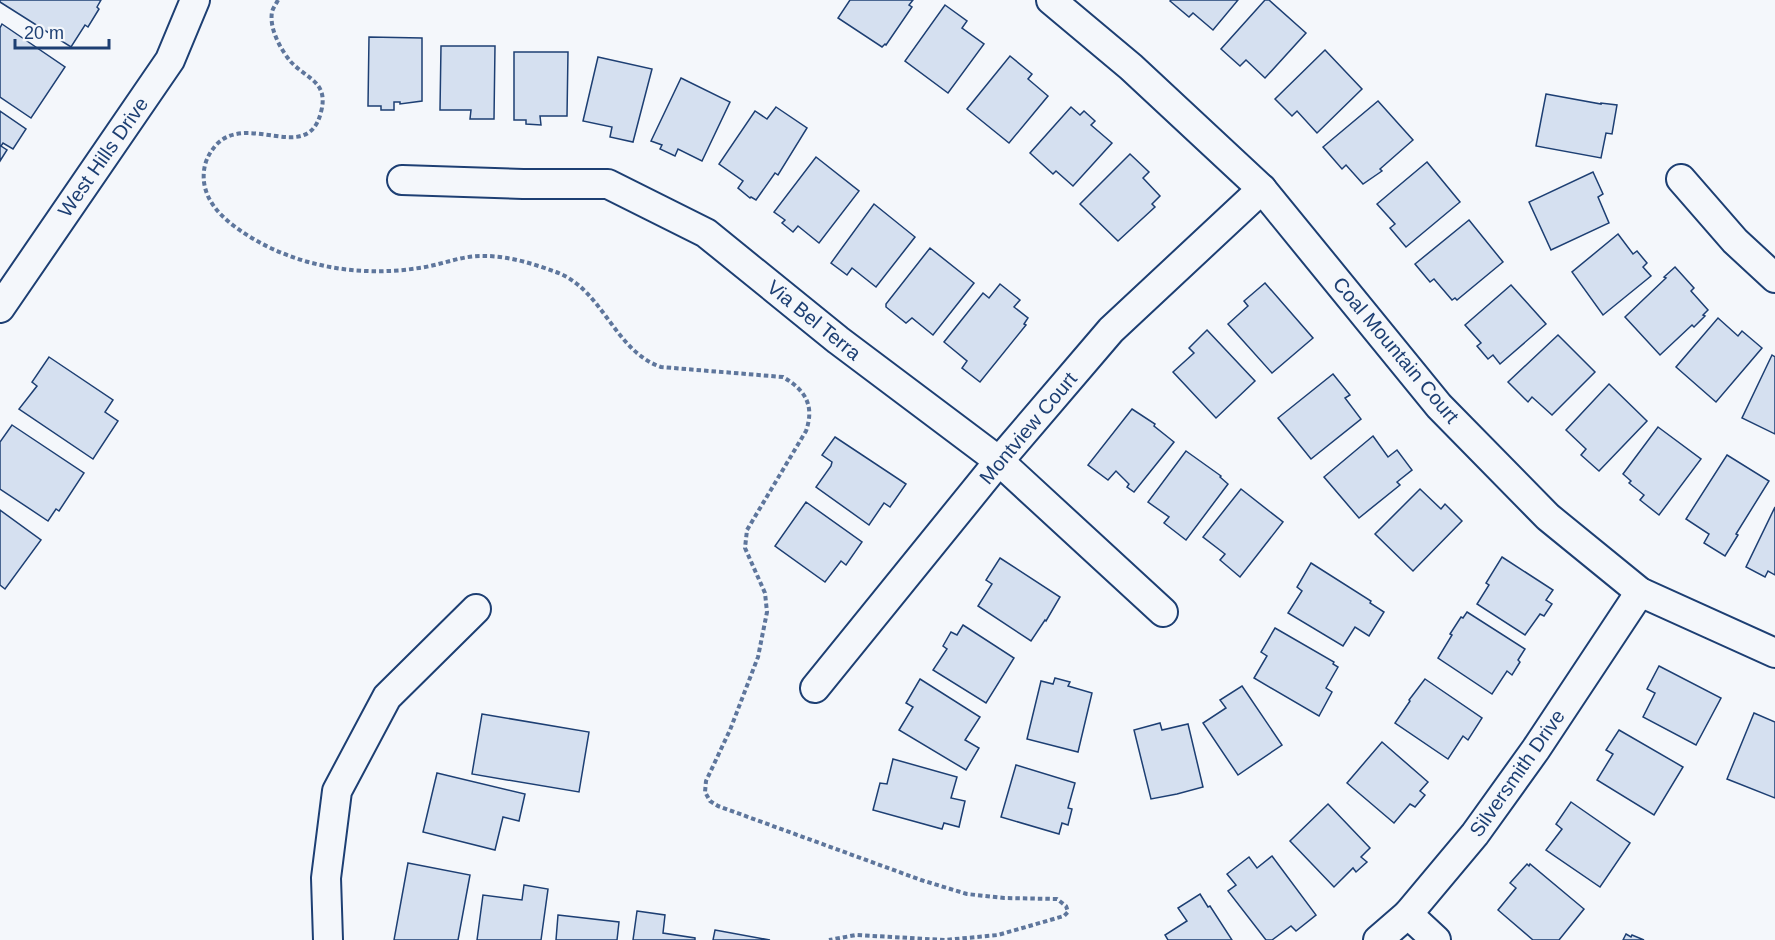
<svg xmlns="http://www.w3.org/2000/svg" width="1775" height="940" font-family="Arial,sans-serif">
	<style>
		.building { fill: #d5e0f0; stroke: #1d3f73; stroke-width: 1.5 }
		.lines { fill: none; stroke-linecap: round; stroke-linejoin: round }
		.minor-casing { stroke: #1d3f73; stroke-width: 32 }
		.path { stroke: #5e769c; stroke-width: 4; stroke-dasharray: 4.5 3; stroke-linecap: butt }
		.minor { stroke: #f4f7fb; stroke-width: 28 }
		.labels { text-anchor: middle; stroke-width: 4.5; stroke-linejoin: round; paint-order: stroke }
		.street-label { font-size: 20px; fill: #1d3f73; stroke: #f4f7fb }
	</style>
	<rect width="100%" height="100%" fill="#f4f7fb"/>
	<!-- building -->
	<g class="building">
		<path d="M0,0H101L97,7L99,9L88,27L85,25L71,47L0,2Z"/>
		<path d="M850,0H913L909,5L912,7L886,45L885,44L882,47L838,18Z"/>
		<path d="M1171,0H1238L1213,30L1193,13L1189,17L1170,1Z"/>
		<path d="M1265,0H1269L1306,33L1265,78L1246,60L1240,66L1221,49Z"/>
		<path d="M945,5L967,21L962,28L984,44L948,93L905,61Z"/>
		<path d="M2,24L65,67L31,118L0,97V28Z"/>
		<path d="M369,37L422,38V101L400,104V102H394V110H381V106H368Z"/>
		<path d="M441,46H495L494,119H470L471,110H440Z"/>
		<path d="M1325,50L1362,89L1317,133L1297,111L1292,116L1275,99Z"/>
		<path d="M514,52H568L567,116H540L541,125L526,124V120H514Z"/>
		<path d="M1010,56L1032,74L1028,79L1048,96L1009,143L967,109Z"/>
		<path d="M598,57L652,69L633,142L610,137L612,127L583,121Z"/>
		<path d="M681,78L730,102L702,161L678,149L675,156L660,149L662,145L651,141Z"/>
		<path d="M1546,94L1601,104V103L1617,105L1612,134L1606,133L1601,158L1536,146Z"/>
		<path d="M1378,101L1413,140L1380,169L1382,171L1363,184L1346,165L1342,169L1323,147Z"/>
		<path d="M776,107L807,128L778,175L775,173L756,200L751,197L750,198L738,188L743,181L719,164L755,111L767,119Z"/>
		<path d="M1071,107L1080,115L1084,111L1095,121L1091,125L1112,143L1073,186L1056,171L1053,174L1030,153Z"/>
		<path d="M0,111L26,129L13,149L3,143L1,146L7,150L0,161Z"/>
		<path d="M1130,154L1149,172L1143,178L1160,196L1152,204L1155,207L1118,241L1080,204Z"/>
		<path d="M816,157L859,191L819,243L798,226L793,232L782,223L785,220L774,212Z"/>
		<path d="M1427,162L1460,202L1406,247L1390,228L1395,224L1377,204Z"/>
		<path d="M1593,172L1603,194L1598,197L1609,223L1551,250L1529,202Z"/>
		<path d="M874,204L915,237L876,287L852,268L847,275L831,263Z"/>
		<path d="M1469,220L1503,262L1457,300L1455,298L1452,300L1434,279L1430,282L1415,264Z"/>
		<path d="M1618,234L1633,254L1637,251L1647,263L1643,267L1651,276L1603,315L1572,272Z"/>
		<path d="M930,248L974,283L933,335L912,318L906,323L886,307V304Z"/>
		<path d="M1675,267L1694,288L1691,291L1708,310L1703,315L1705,316L1694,327L1692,325L1660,355L1625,317L1666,278L1664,277Z"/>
		<path d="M1265,283L1313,338L1272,373L1228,324L1248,306L1244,301Z"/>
		<path d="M1000,284L1020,300L1014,307L1028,318L1024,324L1026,325L980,382L962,368L967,361L944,342L983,293L989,298Z"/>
		<path d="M1511,285L1546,324L1500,364L1493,355L1488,359L1477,346L1481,343L1465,325Z"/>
		<path d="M1718,318L1738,336L1742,331L1762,348L1716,402L1676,367Z"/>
		<path d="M1207,330L1255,381L1216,418L1173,372L1194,353L1189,348Z"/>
		<path d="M1558,335L1595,372L1552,415L1532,397L1528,402L1508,382Z"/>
		<path d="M1772,355L1775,357V434L1742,418Z"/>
		<path d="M49,357L113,400L105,412L118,421L93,459L19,409L37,386L32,382Z"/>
		<path d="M1333,374L1350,395L1345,398L1361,419L1311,459L1278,418Z"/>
		<path d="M1609,384L1647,421L1599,471L1581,455L1586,449L1566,430Z"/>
		<path d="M1132,409L1155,424L1154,426L1174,442L1134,492L1127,487L1129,484L1116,471L1108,480L1088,465Z"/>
		<path d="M12,425L84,473L59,511L56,509L48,521L0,489V442Z"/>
		<path d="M1658,427L1701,459L1659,515L1640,500L1644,495L1629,483L1631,481L1623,474Z"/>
		<path d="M1373,436L1388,457L1397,450L1412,470L1397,482L1400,485L1359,518L1324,477Z"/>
		<path d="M835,437L906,484L890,507L884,503L869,525L816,487L831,466L832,462L822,455Z"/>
		<path d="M1186,451L1221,476L1220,477L1228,484L1186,540L1164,523L1169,517L1148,502Z"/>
		<path d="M1727,455L1769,481L1736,534L1738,535L1725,556L1704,543L1709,534L1686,519Z"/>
		<path d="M1241,489L1283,522L1240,577L1220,560L1225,554L1203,537Z"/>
		<path d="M1420,489L1441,509L1445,504L1462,521L1413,571L1375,534Z"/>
		<path d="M806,502L862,542L846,565L841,561L825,582L775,546Z"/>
		<path d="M1775,507V575L1768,571L1765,577L1746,567Z"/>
		<path d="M0,510L41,540L5,589L0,585Z"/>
		<path d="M1502,557L1553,590L1546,600L1552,604L1544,616L1540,614L1525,635L1477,604L1489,585L1486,583Z"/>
		<path d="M1000,558L1060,597L1046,621L1045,620L1031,641L978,606L992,584L986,580Z"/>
		<path d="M1311,563L1371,601L1370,603L1384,612L1369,636L1355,627L1343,646L1288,613L1302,591L1297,587Z"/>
		<path d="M1467,612L1525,649L1518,660L1520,662L1512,675L1507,671L1492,694L1438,658L1452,635L1450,634L1461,617L1463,618Z"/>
		<path d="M963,625L1014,658L986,703L933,670L947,649L943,646L951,632L957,635Z"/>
		<path d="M1275,628L1334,662L1333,664L1338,667L1326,688L1332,692L1319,716L1254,678L1267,656L1261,652Z"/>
		<path d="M1659,666L1721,698L1696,745L1643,717L1655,693L1647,689Z"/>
		<path d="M1055,678L1070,682L1068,686L1092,693L1078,752L1027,739L1041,681L1053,684Z"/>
		<path d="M920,679L980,717L965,740L979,748L966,770L899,730L913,707L906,703Z"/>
		<path d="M1425,679L1482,718L1468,740L1463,736L1448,759L1395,723L1410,701L1409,700Z"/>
		<path d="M1242,686L1282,745L1238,775L1203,723L1226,708L1220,700Z"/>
		<path d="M1754,713L1775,722V798L1727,779Z"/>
		<path d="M482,714L589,732L579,792L472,774Z"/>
		<path d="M1160,723L1162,730L1188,724L1203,787L1177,794L1151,799L1134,730Z"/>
		<path d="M1619,730L1683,767L1654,815L1597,780L1613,754L1606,750Z"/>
		<path d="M1382,742L1428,782L1420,791L1425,795L1415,807L1410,804L1394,823L1347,783Z"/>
		<path d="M893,759L957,777L951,798L965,801L959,827L944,823L942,829L873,810L880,783L887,784Z"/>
		<path d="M1016,765L1075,783L1068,808L1072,809L1068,825L1062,823L1059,834L1001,817Z"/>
		<path d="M437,773L525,794L519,821L503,817L495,850L423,832Z"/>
		<path d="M1571,802L1630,843L1600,887L1546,850L1562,829L1556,824Z"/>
		<path d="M1328,804L1370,848L1361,857L1367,862L1356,872L1353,868L1334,887L1290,841Z"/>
		<path d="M1272,856L1316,915L1296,931L1291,926L1272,940H1266L1228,891L1236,885L1227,874L1249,857L1257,868Z"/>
		<path d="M408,863L470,875L458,940H394Z"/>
		<path d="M1527,864L1529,866L1530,864L1584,909L1559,940H1533L1498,910L1516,888L1510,883Z"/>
		<path d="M524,885L548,889L541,940H477L483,895L522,900Z"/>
		<path d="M1200,894L1208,907L1210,906L1232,940H1168L1165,935L1187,921L1178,908Z"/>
		<path d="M637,911L665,915L663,933L695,938V940H633Z"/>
		<path d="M558,915L619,922L617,940H556Z"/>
		<path d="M715,930L770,940H713Z"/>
		<path d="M1626,934L1631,937L1632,935L1644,940H1623Z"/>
	</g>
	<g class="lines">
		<!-- minor casing -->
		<g class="minor-casing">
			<g id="minor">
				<path d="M1051,0L1131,67L1262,189L1439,406L1548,517L1640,592L1775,653"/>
				<path d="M1681,179L1735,241L1775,278"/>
				<path d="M402,180L523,184H608L706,233L838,340L999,461L1163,612"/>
				<path d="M0,308L170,60L195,0"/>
				<path d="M815,688L999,461L1111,330L1262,189"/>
				<path d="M1408,914L1436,940"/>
				<path d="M328,940L326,878L337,791L387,697L476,609"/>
				<path d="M1378,940L1408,914L1475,834L1536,749L1640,592"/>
			</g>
		</g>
		<!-- path -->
		<path class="path" d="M278,0C276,4 273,8 272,12C269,29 281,50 291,62C307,79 329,82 321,112C308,166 248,111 216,145C211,151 207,157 205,165C199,191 214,211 234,226C286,265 355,278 419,268C442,265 462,255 485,256C509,256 534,264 556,272C603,289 614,351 661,367L783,377C805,390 815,405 806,431L747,530L745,548L765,593L767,612L758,657L730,730L706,781L705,792L710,801L718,806L921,880L967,894L1004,898L1057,899L1066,906L1068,912L1064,916L998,935L945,940L856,935L829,940"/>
		<!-- minor -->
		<use href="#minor" class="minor"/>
	</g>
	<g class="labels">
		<!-- street labels -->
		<g class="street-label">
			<text transform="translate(103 157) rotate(-55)" y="7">West Hills Drive</text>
			<text transform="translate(814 320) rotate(39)" y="7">Via Bel Terra</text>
			<text transform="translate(1396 350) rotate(50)" y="7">Coal Mountain Court</text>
			<text transform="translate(1028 428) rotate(-50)" y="7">Montview Court</text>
			<text transform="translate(1517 773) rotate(-55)" y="7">Silversmith Drive</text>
		</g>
	</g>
	<!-- scale -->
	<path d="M15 39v9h94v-9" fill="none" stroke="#1d3f73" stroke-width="3"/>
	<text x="24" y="39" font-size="18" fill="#1d3f73" stroke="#f4f7fb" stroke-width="4.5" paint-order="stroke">20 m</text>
</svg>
